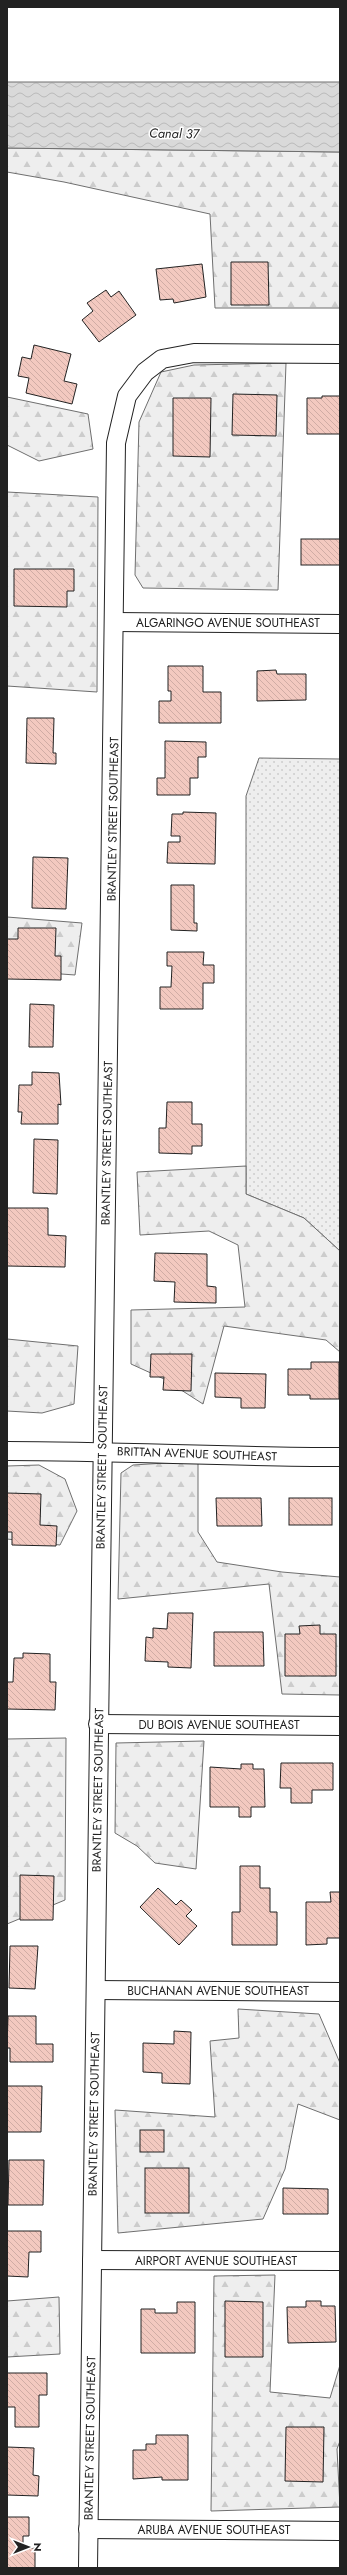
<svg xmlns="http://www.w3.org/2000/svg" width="347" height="2575" font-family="Jost,sans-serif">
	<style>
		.grass { fill: url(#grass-dots); stroke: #6f6f6f }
		.forest { fill: url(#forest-firs); stroke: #6f6f6f }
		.water { fill: url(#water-waves); stroke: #6f6f6f }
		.building { fill: url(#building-back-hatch); stroke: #222 }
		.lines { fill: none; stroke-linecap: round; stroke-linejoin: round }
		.street-casing { stroke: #222; stroke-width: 20 }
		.street { stroke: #fff; stroke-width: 18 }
		.labels { text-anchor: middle; stroke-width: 3; stroke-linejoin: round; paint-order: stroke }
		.street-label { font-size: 12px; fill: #222; stroke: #fff }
		.water-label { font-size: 13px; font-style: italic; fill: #222; stroke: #fff }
	</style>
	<defs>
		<pattern id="grass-dots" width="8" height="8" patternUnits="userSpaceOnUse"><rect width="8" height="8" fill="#eee"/><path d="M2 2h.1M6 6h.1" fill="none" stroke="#ccc" stroke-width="1.8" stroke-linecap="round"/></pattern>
		<pattern id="forest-firs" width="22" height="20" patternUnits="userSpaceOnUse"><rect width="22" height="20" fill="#eee"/><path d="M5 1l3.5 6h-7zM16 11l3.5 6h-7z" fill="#ccc"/></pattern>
		<pattern id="water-waves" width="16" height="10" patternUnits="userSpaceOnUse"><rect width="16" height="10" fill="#d9d9d9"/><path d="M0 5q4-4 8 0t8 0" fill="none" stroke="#bababa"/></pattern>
		<pattern id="building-back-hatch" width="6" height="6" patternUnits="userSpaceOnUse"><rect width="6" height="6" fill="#f3c9c0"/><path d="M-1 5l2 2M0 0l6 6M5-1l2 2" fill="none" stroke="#d0aca5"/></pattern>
	</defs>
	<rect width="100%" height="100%" fill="#fff"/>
	<!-- grass -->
	<path class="grass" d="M259,758L340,759V1251L304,1218L246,1194V796Z"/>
	<!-- forest -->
	<g class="forest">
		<path d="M7,148L340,152V308H215L210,214L64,182L7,172Z"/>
		<path d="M286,363L278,590L143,588L135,575L139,422L161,372L194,365Z"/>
		<path d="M7,397L88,414L93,449L39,461L7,445Z"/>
		<path d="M7,492L98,497L97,692L7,686Z"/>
		<path d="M7,917L82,923L75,975L7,970Z"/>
		<path d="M246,1166V1194L304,1218L340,1251V1352L326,1340L224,1326L203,1404L164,1379L131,1364V1310L245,1307L238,1245L209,1231L140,1235L137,1172Z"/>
		<path d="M7,1339L78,1346L74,1404L42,1413L7,1411Z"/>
		<path d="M198,1461V1532L217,1562L282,1572L340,1577V1695L282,1694L269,1584L118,1599L121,1473L133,1465Z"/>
		<path d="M39,1465L65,1479L77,1511L60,1545L7,1539V1466Z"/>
		<path d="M66,1738L65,1900L7,1924V1739Z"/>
		<path d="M204,1741L196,1869L155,1863L137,1846L115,1833L116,1743Z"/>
		<path d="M238,2009L319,2014L340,2063V2120L298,2104L285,2169L263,2219L118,2233L115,2110L215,2117L210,2041L239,2038Z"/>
		<path d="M275,2275L270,2392L330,2398L340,2365V2441L337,2449L340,2507L211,2511L214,2276Z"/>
		<path d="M59,2297L60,2354L7,2357V2301Z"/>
	</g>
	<!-- water -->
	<path class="water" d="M7,82H340V152L7,148Z"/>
	<!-- building -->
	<g class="building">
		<path d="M231,262H268L269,305H231Z"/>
		<path d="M202,264L206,297L174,303L173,299L160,300L156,269Z"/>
		<path d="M106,290L111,297L119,291L136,315L99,342L82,320L93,311L87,303Z"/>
		<path d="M34,345L71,354L64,381L77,384L72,404L26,393L29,378L18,376L22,357L31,359Z"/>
		<path d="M233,394L277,395L276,436L232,435Z"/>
		<path d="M322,396H340V434H307V398H322Z"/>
		<path d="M173,398H211L210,457L173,456Z"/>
		<rect x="301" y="539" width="39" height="26"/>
		<path d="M14,569H74V591H67V607L14,606Z"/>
		<path d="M168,666H203V692H221V723H159V701H171V691H168Z"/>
		<path d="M276,670L277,674H306V700L257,701V671Z"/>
		<path d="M27,718H54L53,753H56V764L26,763Z"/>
		<path d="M165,741L206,742V757H198V778H190V795H157V778H165Z"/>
		<path d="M183,812L216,813L215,864L167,863L168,842H180V836H171L172,814H183Z"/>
		<path d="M33,857L68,858L66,909L32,908Z"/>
		<path d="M171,885H194V923H197V931L171,930Z"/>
		<path d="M18,928H56L55,956H61V980L7,979V939H18Z"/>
		<path d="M167,952H204L203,965H214V983H203V1009H160V987H171L172,966H167Z"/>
		<path d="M30,1004L54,1005L53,1047H29Z"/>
		<path d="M32,1072L59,1073L61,1105L58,1104V1124H21L22,1112H18L19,1085H32Z"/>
		<path d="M167,1102H192V1124H202V1146H192V1154L159,1153V1128H166Z"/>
		<path d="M34,1139L58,1140L57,1194L33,1193Z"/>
		<path d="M7,1208H48V1235L66,1236L65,1267L7,1266Z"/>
		<path d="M155,1253L207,1254V1286L216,1287V1303L174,1302L175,1282L154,1281Z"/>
		<path d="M151,1354H192L191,1391L163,1390L164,1377H150Z"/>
		<path d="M311,1362H339V1399H310V1395H288V1369H311Z"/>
		<path d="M215,1373L266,1374L265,1408H241V1398L215,1397Z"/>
		<path d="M7,1493L41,1494L40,1525L57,1526L56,1546L12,1545V1532H7Z"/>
		<path d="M216,1498H261L262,1526H217Z"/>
		<rect x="289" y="1498" width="43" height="27"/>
		<path d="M168,1613H193L191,1668L168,1667V1662L145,1661L146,1637L153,1638V1628L167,1629Z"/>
		<path d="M320,1625V1634H336V1676H285V1634H300L299,1626Z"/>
		<path d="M214,1632H263L264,1666H214Z"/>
		<path d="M23,1653L50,1654V1682H56L55,1710L7,1709V1682H13L14,1658H23Z"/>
		<path d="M281,1763H333V1790H312V1803H291V1788H280Z"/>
		<path d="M241,1764H253V1769H264L265,1807H251V1817H239V1807H210V1767L241,1769Z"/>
		<path d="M240,1866H260V1888H270V1912H277V1945H232V1912H240Z"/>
		<path d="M20,1875L54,1876L53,1920H20Z"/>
		<path d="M158,1888L176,1905L181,1900L192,1910L186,1916L197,1926L179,1945L140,1907Z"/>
		<path d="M330,1892H340V1938H327V1944L306,1945V1902H331Z"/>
		<path d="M10,1946H38L35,1989L9,1988Z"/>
		<path d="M8,2016H36V2044H53V2062H10V2048H7Z"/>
		<path d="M174,2031L191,2032L190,2084L162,2083V2073L143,2072V2043L174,2044Z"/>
		<path d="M7,2086H42L41,2132H7Z"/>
		<rect x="140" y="2130" width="24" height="22"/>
		<path d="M9,2160H44L43,2205H8Z"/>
		<rect x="145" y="2168" width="44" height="45"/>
		<path d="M283,2188L328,2189V2214H283Z"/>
		<path d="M7,2231H41V2252H29L28,2277L7,2276Z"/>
		<path d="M225,2301L263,2302V2357H225Z"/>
		<path d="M306,2301H321V2306H335L336,2342L288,2343L287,2307H306Z"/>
		<path d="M177,2302H195V2353H141V2309H155V2313H177Z"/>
		<path d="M7,2373H47V2395H39V2427H15V2407H7Z"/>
		<path d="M286,2427H324L323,2482L285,2481Z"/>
		<path d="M156,2435H188V2480H162V2477L133,2479V2450H146V2444H156Z"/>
		<path d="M7,2447L34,2448L33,2475L39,2476L38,2496L7,2495Z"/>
		<path d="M7,2517H29V2536H23V2548H35V2568H7Z"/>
	</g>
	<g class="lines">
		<!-- street casing -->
		<g class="street-casing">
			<g id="street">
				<path d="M115,622L340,624"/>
				<path d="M7,1451C118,1451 229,1457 340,1457"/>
				<path d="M98,1724L340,1726"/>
				<path d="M96,1990L340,1992"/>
				<path d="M92,2260L340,2261"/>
				<path d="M88,2529L340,2531"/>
				<path d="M88,2568L116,443L127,396L145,372L162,359L194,353L340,354"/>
			</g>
		</g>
		<!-- street -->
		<use href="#street" class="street"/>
	</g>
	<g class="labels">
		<!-- street labels -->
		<g class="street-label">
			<text x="228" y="627">ALGARINGO AVENUE SOUTHEAST</text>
			<text transform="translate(113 819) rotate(-89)" y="4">BRANTLEY STREET SOUTHEAST</text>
			<text transform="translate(107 1143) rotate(-89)" y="4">BRANTLEY STREET SOUTHEAST</text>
			<text transform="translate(197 1454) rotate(2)" y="4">BRITTAN AVENUE SOUTHEAST</text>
			<text transform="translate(102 1467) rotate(-89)" y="4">BRANTLEY STREET SOUTHEAST</text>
			<text x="219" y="1729">DU BOIS AVENUE SOUTHEAST</text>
			<text transform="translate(98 1790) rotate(-89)" y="4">BRANTLEY STREET SOUTHEAST</text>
			<text x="218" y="1995">BUCHANAN AVENUE SOUTHEAST</text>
			<text transform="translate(94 2114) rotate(-89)" y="4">BRANTLEY STREET SOUTHEAST</text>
			<text x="216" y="2265">AIRPORT AVENUE SOUTHEAST</text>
			<text transform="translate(90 2438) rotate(-89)" y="4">BRANTLEY STREET SOUTHEAST</text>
			<text x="214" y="2534">ARUBA AVENUE SOUTHEAST</text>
		</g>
		<!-- water labels -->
		<g class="water-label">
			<text transform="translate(174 133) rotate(1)" y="5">Canal 37</text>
		</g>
	</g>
	<!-- border -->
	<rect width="347" height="2575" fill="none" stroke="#222222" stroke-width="16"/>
	<!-- north arrow -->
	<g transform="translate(28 2547) rotate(90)" stroke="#ffffff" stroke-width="3" paint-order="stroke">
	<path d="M0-3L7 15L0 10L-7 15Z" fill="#222222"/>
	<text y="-6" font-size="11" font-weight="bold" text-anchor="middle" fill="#222222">N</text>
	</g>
</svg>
